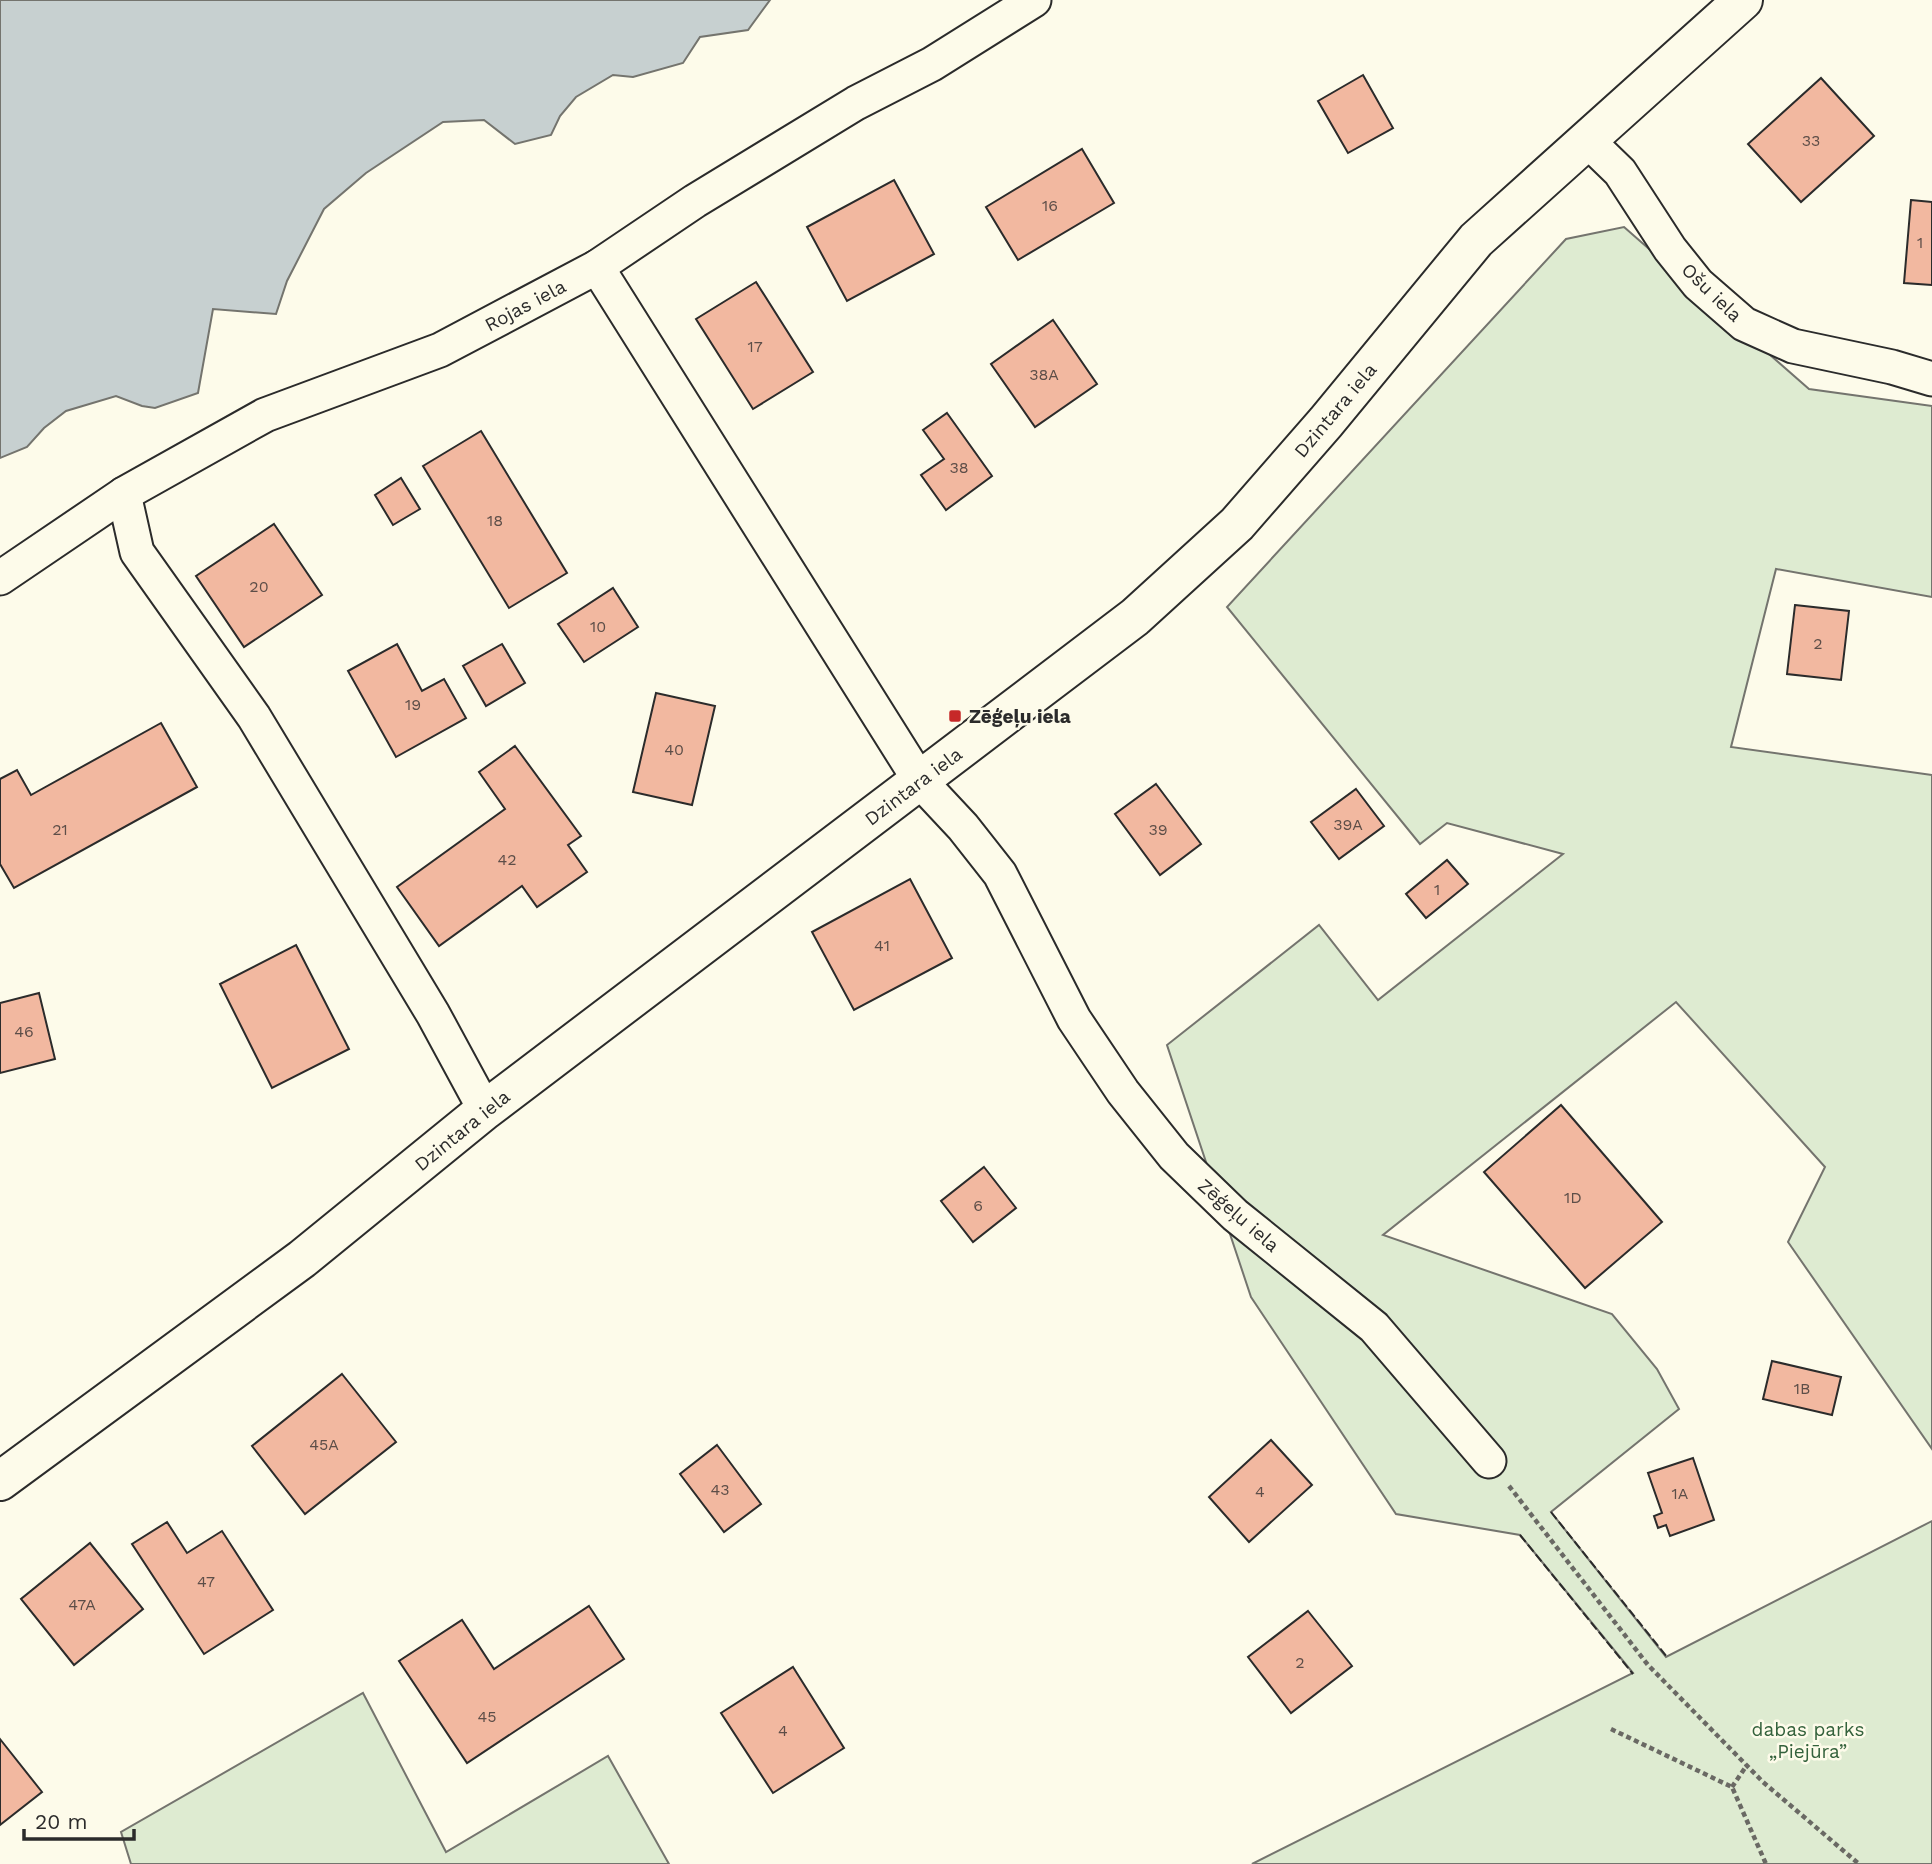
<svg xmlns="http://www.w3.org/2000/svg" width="1932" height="1864" font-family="'Work Sans',sans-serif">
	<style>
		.green { fill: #deebd1; stroke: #74746e; stroke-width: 2 }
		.water { fill: #c7d0d0; stroke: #74746e; stroke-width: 2 }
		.building { fill: #f2b8a0; stroke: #2b2b2b; stroke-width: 2 }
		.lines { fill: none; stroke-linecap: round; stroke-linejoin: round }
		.street-casing { stroke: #2b2b2b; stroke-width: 37 }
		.secondary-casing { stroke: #2b2b2b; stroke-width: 42 }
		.path { stroke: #6a6964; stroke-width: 4.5; stroke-dasharray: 5 3.5; stroke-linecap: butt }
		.street { stroke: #fdfbea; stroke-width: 33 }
		.secondary { stroke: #fdfbea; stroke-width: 38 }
		.fence { stroke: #2b2b2b; stroke-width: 2; stroke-dasharray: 9 3.5; stroke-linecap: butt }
		.poi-dot { fill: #c62828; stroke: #fdfbea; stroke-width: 2.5 }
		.labels { text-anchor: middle; stroke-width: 5; stroke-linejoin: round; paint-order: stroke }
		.number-label { font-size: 16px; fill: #5d4e48 }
		.street-label { font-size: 19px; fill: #2b2b2b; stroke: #fdfbea }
		.poi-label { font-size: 19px; font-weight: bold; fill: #2b2b2b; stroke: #fdfbea; text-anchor: start }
		.park-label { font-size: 19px; fill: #34623c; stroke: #fdfbea }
	</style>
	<rect width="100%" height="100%" fill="#fdfbea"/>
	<!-- green -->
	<g class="green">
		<path d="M1624,227L1809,389L1932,406V597L1776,569L1731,747L1932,775V1449L1788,1242L1825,1167L1676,1002L1383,1235L1612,1314L1657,1369L1679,1409L1551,1512L1666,1657L1932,1521V1864H1252L1633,1673L1520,1535L1396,1514L1251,1297L1167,1045L1319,925L1378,1000L1563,854L1447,823L1420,844L1227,607L1566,239Z"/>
		<path d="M363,1693L446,1852L608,1756L669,1864H131L121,1832Z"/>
	</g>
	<!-- water -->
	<path class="water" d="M0,0H770L748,30L700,37L683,63L633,77L613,75L576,97L560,116L551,135L515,144L484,120L443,122L366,173L324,209L287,281L276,314L213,309L198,393L155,408L142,406L116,396L66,411L44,428L27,447L0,458Z"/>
	<!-- building -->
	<g class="building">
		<path d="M1363,75L1393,128L1348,153L1318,101Z"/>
		<path d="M1821,78L1874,136L1801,202L1748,144Z"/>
		<path d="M1082,149L1114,203L1018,260L986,207Z"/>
		<path d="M894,180L934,254L847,301L807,227Z"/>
		<path d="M1911,200L1932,202V285L1904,283Z"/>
		<path d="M756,282L813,372L753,409L696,319Z"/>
		<path d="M1053,320L1097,384L1035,427L991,364Z"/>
		<path d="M947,413L992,476L946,510L921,475L944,459L923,430Z"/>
		<path d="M481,431L567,573L509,608L423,466Z"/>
		<path d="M401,478L420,509L393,525L375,495Z"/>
		<path d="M274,524L322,595L244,647L196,576Z"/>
		<path d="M613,588L638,627L584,662L558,624Z"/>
		<path d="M1795,605L1849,611L1841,680L1787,674Z"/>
		<path d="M397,644L422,691L444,679L466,718L396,757L348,671Z"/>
		<path d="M502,644L525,683L486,706L463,666Z"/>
		<path d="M656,693L715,706L692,805L633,792Z"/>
		<path d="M161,723L197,787L14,888L0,864V779L17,770L31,795Z"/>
		<path d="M515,746L581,836L568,845L587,872L537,907L522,886L439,946L397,887L505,809L479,772Z"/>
		<path d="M1156,784L1201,844L1160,875L1115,814Z"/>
		<path d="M1356,789L1384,826L1339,859L1311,822Z"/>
		<path d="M1447,860L1468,884L1426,918L1406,894Z"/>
		<path d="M910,879L952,958L854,1010L812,932Z"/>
		<path d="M296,945L349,1049L272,1088L220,984Z"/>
		<path d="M39,993L55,1059L0,1073V1003Z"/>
		<path d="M1561,1105L1662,1222L1585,1288L1484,1172Z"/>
		<path d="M984,1167L1016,1208L973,1242L941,1201Z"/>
		<path d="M1772,1361L1841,1377L1832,1415L1763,1399Z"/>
		<path d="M342,1374L396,1442L305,1514L252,1446Z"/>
		<path d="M1271,1440L1312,1485L1249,1542L1209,1497Z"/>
		<path d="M717,1445L761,1504L724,1532L680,1474Z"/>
		<path d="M1693,1458L1714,1520L1670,1536L1666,1525L1658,1528L1654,1516L1662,1513L1648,1473Z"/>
		<path d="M167,1522L187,1553L222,1531L273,1610L204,1654L132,1544Z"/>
		<path d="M90,1543L143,1609L74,1665L21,1599Z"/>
		<path d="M589,1606L624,1659L467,1763L399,1661L462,1620L494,1669Z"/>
		<path d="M1308,1611L1352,1666L1291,1713L1248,1657Z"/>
		<path d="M793,1667L844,1748L773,1793L721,1713Z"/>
		<path d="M0,1739L42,1792L0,1825Z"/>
	</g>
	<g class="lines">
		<!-- street casing -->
		<g class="street-casing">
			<g id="street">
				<path d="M1586,139L1620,172L1670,249L1698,284L1744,324L1793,346L1892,367L1932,379"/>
				<path d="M597,267L920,781L963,827L1000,874L1074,1019L1123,1092L1174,1156L1235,1215L1374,1327L1489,1461"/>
				<path d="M124,494L137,552L254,717L433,1014L485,1110"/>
				<path d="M0,578L124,494L265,415L440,350L597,267L695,201L856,103L932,64L1034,0"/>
			</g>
		</g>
		<!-- secondary casing -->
		<g class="secondary-casing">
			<path id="secondary" d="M0,1481L302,1259L485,1110L1135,617L1237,524L1326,422L1476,240L1743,0"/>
		</g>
		<!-- path -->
		<g class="path">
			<path d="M1509,1486L1648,1665L1763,1782L1859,1864"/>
			<path d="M1611,1729L1732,1787L1766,1864"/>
			<path d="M1732,1787L1747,1765"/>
		</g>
		<!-- street -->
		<use href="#street" class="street"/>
		<!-- secondary -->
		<use href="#secondary" class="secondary"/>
		<!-- fence -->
		<g class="fence">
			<path d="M1551,1512L1667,1657"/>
			<path d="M1520,1535L1633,1674"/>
		</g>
	</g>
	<!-- markers -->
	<rect class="poi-dot" x="948" y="709" width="14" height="14" rx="3.5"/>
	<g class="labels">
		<!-- number labels -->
		<g class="number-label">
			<text x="1811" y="146">33</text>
			<text x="1050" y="211">16</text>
			<text x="1920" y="248">1</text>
			<text x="755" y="352">17</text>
			<text x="1044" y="380">38A</text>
			<text x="959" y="473">38</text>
			<text x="495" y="526">18</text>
			<text x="259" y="592">20</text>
			<text x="598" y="632">10</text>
			<text x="1818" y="649">2</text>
			<text x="413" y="710">19</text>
			<text x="674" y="755">40</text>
			<text x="1348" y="830">39A</text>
			<text x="60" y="835">21</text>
			<text x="1158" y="835">39</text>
			<text x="507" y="865">42</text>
			<text x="1437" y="895">1</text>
			<text x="882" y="951">41</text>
			<text x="24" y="1037">46</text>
			<text x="1573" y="1203">1D</text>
			<text x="978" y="1211">6</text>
			<text x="1802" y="1394">1B</text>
			<text x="324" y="1450">45A</text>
			<text x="720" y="1495">43</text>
			<text x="1260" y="1497">4</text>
			<text x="1680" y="1499">1A</text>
			<text x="206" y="1587">47</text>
			<text x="82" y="1610">47A</text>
			<text x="1300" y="1668">2</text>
			<text x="487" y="1722">45</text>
			<text x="783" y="1736">4</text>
		</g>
		<!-- street labels -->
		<g class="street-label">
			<text transform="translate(1712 292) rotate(44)" y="7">Ošu iela</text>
			<text transform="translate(525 305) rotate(-28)" y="7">Rojas iela</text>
			<text transform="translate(1335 410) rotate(-50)" y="7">Dzintara iela</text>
			<text transform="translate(913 786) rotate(-37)" y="7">Dzintara iela</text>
			<text transform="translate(462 1130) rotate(-39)" y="7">Dzintara iela</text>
			<text transform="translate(1239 1215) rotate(41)" y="7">Zēģeļu iela</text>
		</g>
		<!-- poi labels -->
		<g class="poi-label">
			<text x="969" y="723">Zēģeļu iela</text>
		</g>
		<!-- park labels -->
		<g class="park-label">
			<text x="1808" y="1736">dabas parks<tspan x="1808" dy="22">„Piejūra”</tspan></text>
		</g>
	</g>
	<!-- scale -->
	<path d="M24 1829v10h110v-10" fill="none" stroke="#2b2b2b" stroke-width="3.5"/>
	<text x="35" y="1829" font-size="21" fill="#2b2b2b" stroke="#fdfbea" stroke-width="5" paint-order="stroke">20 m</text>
</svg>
